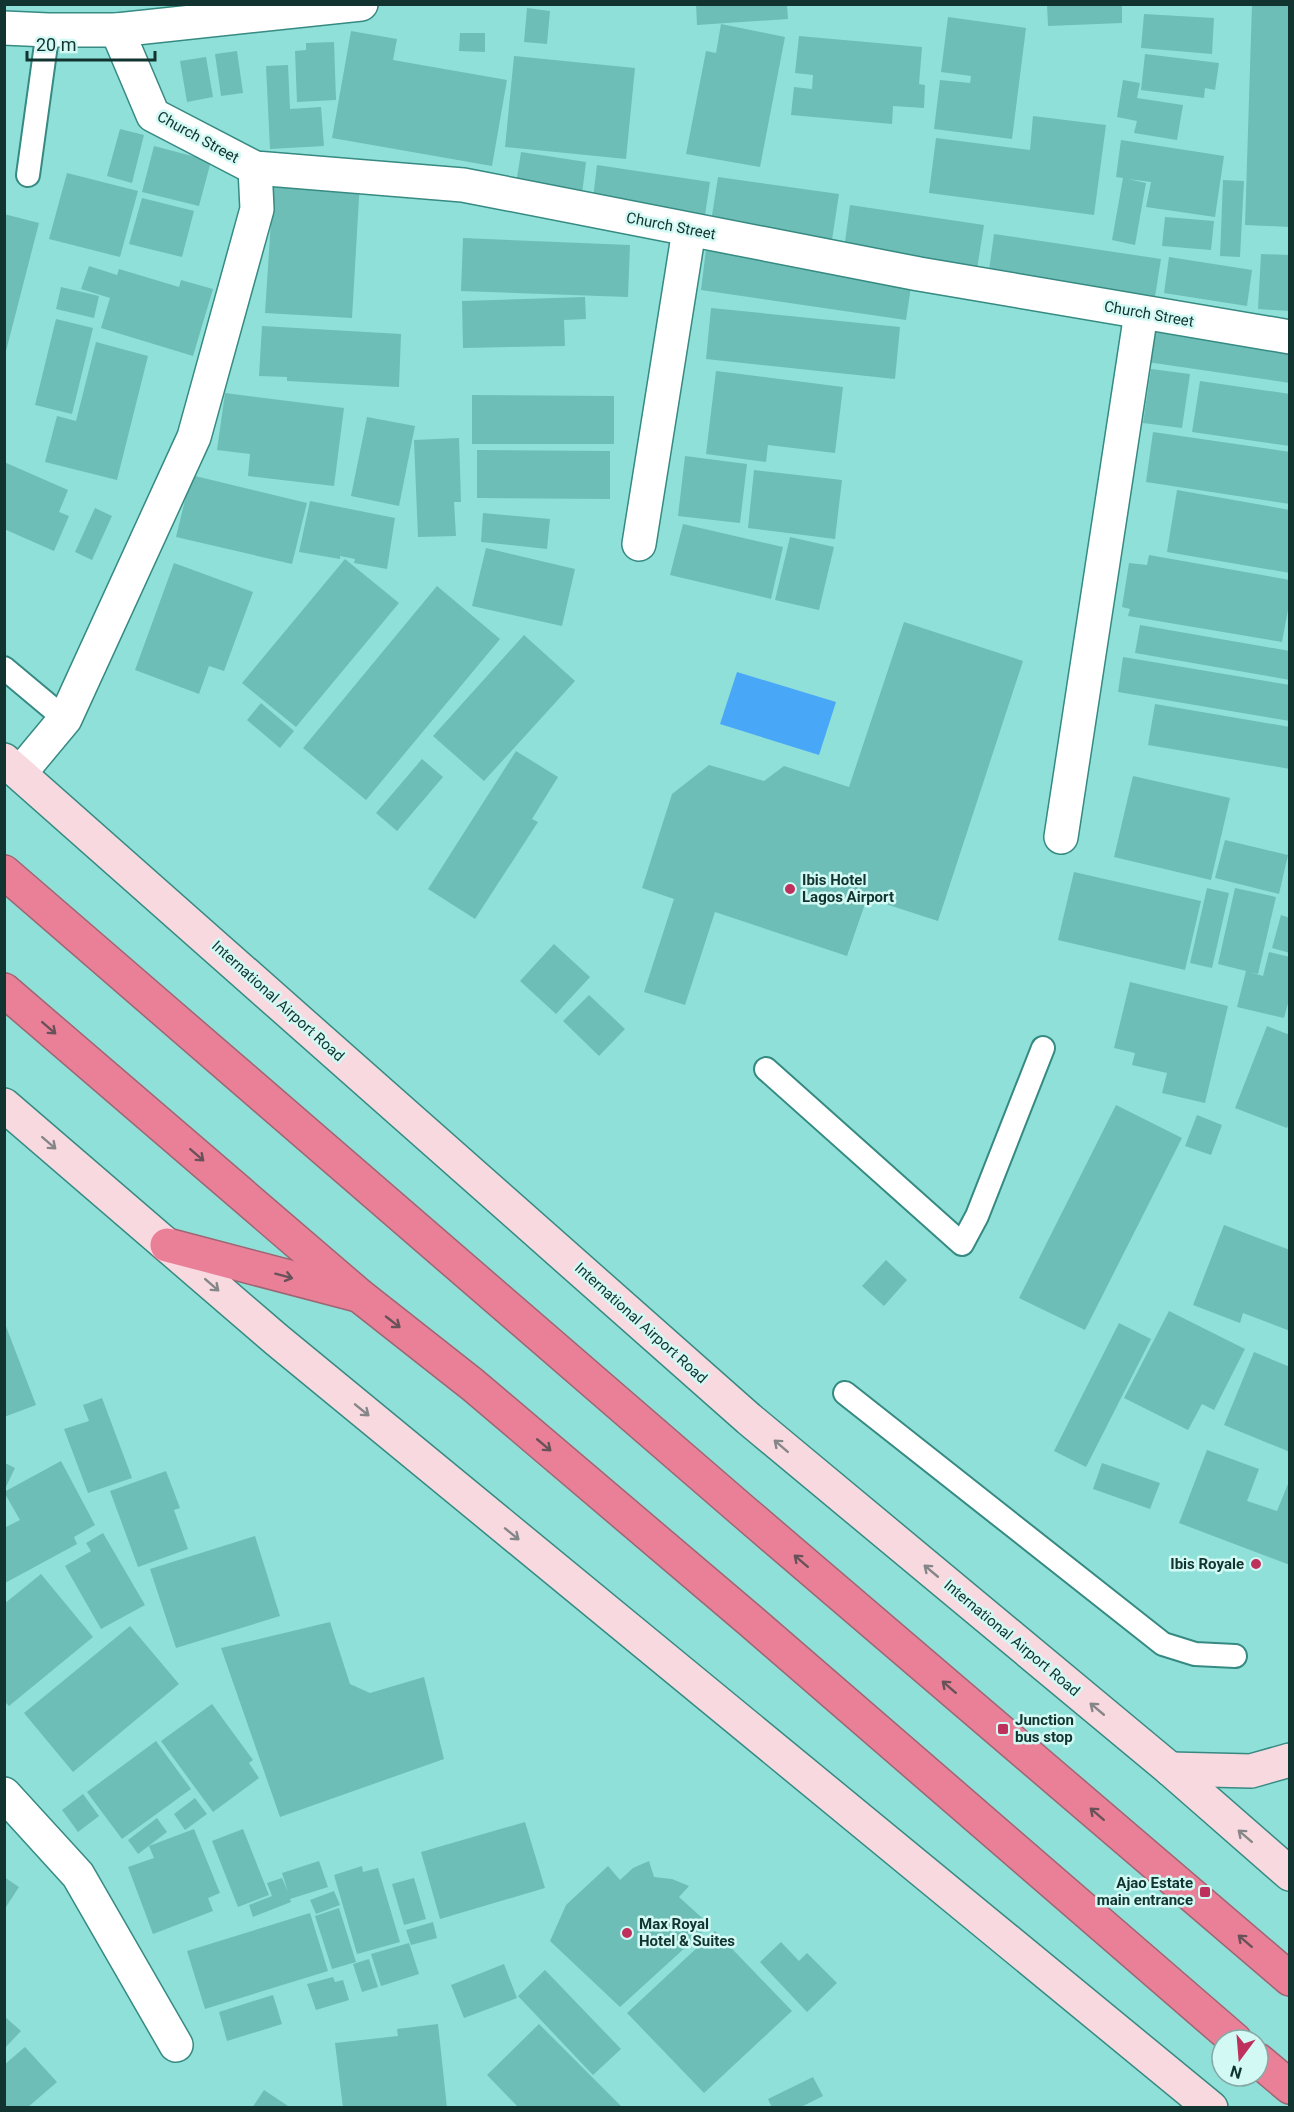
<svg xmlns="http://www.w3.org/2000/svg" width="1294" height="2112" font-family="Roboto,sans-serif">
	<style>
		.water { fill: #49a7f7 }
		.building { fill: #6dbeb6 }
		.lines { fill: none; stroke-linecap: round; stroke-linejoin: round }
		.lane-casing { stroke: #368a82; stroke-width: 26 }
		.street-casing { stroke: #368a82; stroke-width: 36 }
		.secondary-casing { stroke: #368a82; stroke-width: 36 }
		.highway-casing { stroke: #9e6573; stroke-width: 36 }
		.lane { stroke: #fff; stroke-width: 22 }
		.street { stroke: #fff; stroke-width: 33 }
		.secondary { stroke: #f9d9e0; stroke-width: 33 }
		.highway { stroke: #ea8097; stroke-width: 33 }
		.oneway { stroke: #685259 }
		.oneway2 { stroke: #858688 }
		.poi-dot { fill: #bf315d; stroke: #d2f9f4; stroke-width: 2 }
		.labels { text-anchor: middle; stroke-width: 5; stroke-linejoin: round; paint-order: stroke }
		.street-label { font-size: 15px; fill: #113430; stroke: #d2f9f4 }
		.poi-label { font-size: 15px; font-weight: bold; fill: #113430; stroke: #d2f9f4; text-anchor: start }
	</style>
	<rect width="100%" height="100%" fill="#8fe0d8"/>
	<!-- water -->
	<path class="water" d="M737,672L836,702L819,755L720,724Z"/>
	<!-- building -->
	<g class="building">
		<path d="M696,4H787L788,19L697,25Z"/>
		<path d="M1252,4H1290V227L1245,225Z"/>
		<path d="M1047,5H1122V23L1048,26Z"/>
		<path d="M527,8L550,11L547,44L524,42Z"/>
		<path d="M1144,14L1214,18L1212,54L1141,48Z"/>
		<path d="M948,17L1026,28L1012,139L934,129L940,80L970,83L971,76L941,72Z"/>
		<path d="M721,24L785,37L760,167L686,154L706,51L716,53Z"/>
		<path d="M351,31L397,39L393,60L507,80L492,166L332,138Z"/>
		<path d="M460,33H485V52L459,51Z"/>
		<path d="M799,36L922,47L919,84L925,85L924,108L893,106L892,124L791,115L794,87L812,89L813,75L795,73Z"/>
		<path d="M334,42L336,100L297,102L295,51L306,50V43Z"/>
		<path d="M237,51L243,93L221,96L215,54Z"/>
		<path d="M1145,54L1219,63L1215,90L1205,88L1204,98L1141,90Z"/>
		<path d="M514,56L635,68L626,159L505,147Z"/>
		<path d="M206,57L213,97L187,102L180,61Z"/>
		<path d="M288,65L290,109L321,107L324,146L270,149L266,66Z"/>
		<path d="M1123,80L1140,83L1137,98L1183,105L1177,140L1134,133L1137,121L1117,117Z"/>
		<path d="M1033,116L1106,125L1094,215L929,193L936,138L1030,150Z"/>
		<path d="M120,129L144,135L132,183L107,176Z"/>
		<path d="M1121,140L1224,156L1215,217L1146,207L1151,182L1128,179L1146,183L1135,245L1112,240L1123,178L1116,177Z"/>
		<path d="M154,146L211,161L199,206L142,192Z"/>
		<path d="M521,152L586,162L582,194L516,184Z"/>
		<path d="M597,165L710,182L705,215L593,198Z"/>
		<path d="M67,173L138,191L120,257L49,239Z"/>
		<path d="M274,175L360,181L352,318L265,313Z"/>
		<path d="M718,177L839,194L832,240L711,222Z"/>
		<path d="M1223,180L1244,181L1240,257L1220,256Z"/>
		<path d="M142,198L194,211L182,257L129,244Z"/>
		<path d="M850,205L984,225L977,269L844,249Z"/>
		<path d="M4,214L39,223L5,355H4Z"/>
		<path d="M1165,217L1214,221L1211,250L1162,246Z"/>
		<path d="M994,234L1161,259L1154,303L988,278Z"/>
		<path d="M463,238L630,245L628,297L461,291Z"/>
		<path d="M706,249L912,280L906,320L701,290Z"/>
		<path d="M1261,254L1290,255V311L1258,309Z"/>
		<path d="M1169,257L1252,270L1247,306L1164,293Z"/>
		<path d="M89,266L117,275L119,269L179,287L181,280L213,289L193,356L101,328L110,298L81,289Z"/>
		<path d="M61,287L99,296L94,318L56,309Z"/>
		<path d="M585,297L586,319L564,320L565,346L463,348L462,301Z"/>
		<path d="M711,308L900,327L895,379L706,359Z"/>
		<path d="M56,319L93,328L72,414L35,405Z"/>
		<path d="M262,326L401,334L399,387L287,381V377L259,376Z"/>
		<path d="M1152,329L1290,350V383L1147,362Z"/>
		<path d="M96,342L148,356L117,480L45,462L57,416L76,421Z"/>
		<path d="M1151,369L1190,374L1182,428L1143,423Z"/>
		<path d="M716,371L843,387L835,453L768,445L766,462L706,454Z"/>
		<path d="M1200,381L1290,394V446L1192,432Z"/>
		<path d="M225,393L344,408L334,486L248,476L250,454L217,450Z"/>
		<path d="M472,395L614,396V444H472Z"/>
		<path d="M367,417L415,426L399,506L351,496Z"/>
		<path d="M1153,432L1290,452V504L1146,482Z"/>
		<path d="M459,438L461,502H454L456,536L418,537L414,440Z"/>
		<path d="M477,450L610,451V499L477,498Z"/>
		<path d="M685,456L747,464L740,523L678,516Z"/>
		<path d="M4,462L68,490L59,512L69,516L54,551L4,529Z"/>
		<path d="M754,470L842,480L835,539L748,528Z"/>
		<path d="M191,475L307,503L292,564L176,537Z"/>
		<path d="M1177,490L1290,510V573L1167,552Z"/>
		<path d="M310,501L395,518L387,569L354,563L355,559L340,556V559L299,552Z"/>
		<path d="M95,508L112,516L92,560L75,552Z"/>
		<path d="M483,513L550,519L547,549L481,542Z"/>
		<path d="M683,524L783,547L771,599L670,575Z"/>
		<path d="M790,537L834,547L819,610L775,600Z"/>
		<path d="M486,548L575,569L562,626L472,606Z"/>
		<path d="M1149,555L1290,580V599L1282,642L1128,616L1130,609L1122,607L1129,563L1147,565Z"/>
		<path d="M345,559L399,603L296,727L242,683Z"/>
		<path d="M174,563L253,592L224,671L209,666L199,694L135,670Z"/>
		<path d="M437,586L500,639L366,800L303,748Z"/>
		<path d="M904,622L1023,661L938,921L867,898L847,956L715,912L685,1005L644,992L674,899L642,888L672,794L709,765L764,781L784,766L849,787Z"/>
		<path d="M1140,625L1290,651V680L1135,653Z"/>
		<path d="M524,635L575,681L484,781L433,736Z"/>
		<path d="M1123,657L1290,685V721L1118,692Z"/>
		<path d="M261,703L294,731L280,748L247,720Z"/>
		<path d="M1155,704L1290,727V769L1148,745Z"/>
		<path d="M516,751L558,777L532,819L538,822L475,919L428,889Z"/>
		<path d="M422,759L443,777L397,831L376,813Z"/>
		<path d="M1133,776L1230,798L1211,880L1114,857Z"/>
		<path d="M1225,840L1288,855L1279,894L1215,878Z"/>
		<path d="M1074,872L1201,901L1185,970L1058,940Z"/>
		<path d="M1207,888L1229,893L1212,968L1190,963Z"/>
		<path d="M1235,888L1276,897L1258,974L1249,972L1263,976L1269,952L1290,957V996L1284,1018L1237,1007L1246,971L1218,964Z"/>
		<path d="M1281,915L1290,918V953L1272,948Z"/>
		<path d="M554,944L590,977L556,1014L520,981Z"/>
		<path d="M1130,982L1228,1006L1205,1103L1162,1093L1167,1073L1132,1065L1135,1053L1114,1048Z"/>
		<path d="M589,995L625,1029L599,1056L563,1021Z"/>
		<path d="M1267,1026L1290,1035V1122L1287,1128L1235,1108Z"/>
		<path d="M1116,1105L1182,1138L1085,1330L1019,1298Z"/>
		<path d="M1197,1115L1222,1125L1211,1155L1185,1146Z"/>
		<path d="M1224,1225L1290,1250V1331L1243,1313L1240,1323L1193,1305Z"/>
		<path d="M886,1260L907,1280L884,1306L862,1286Z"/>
		<path d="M1169,1311L1245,1349L1214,1410L1202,1404L1188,1430L1124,1398Z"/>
		<path d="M4,1321L36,1405L4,1417Z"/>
		<path d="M1119,1323L1151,1339L1086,1467L1054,1451Z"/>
		<path d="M1254,1352L1290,1367V1452L1224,1425Z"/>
		<path d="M102,1398L132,1478L88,1493L64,1429L89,1421L83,1405Z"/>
		<path d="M1207,1450L1259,1469L1247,1501L1277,1511L1290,1479V1565L1179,1523Z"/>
		<path d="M61,1461L95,1525L74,1537L77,1544L5,1583L4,1528L20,1520L4,1492Z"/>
		<path d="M5,1463L15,1468L5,1489Z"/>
		<path d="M1102,1463L1160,1483L1150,1509L1093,1489Z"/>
		<path d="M166,1471L180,1508L174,1510L188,1549L138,1567L110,1491Z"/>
		<path d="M103,1533L145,1605L101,1629L65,1566L91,1551L86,1543Z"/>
		<path d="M255,1536L280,1616L176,1648L150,1569Z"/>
		<path d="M41,1574L93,1637L9,1706L4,1701V1604Z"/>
		<path d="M330,1622L350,1684L370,1693L424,1677L444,1759L280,1817L221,1648Z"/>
		<path d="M130,1626L179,1684L73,1772L24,1713Z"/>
		<path d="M212,1704L253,1760L249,1763L259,1778L213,1812L161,1741Z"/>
		<path d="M156,1741L191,1789L122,1839L87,1792Z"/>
		<path d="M83,1794L99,1816L78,1832L62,1810Z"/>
		<path d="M195,1798L207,1814L185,1830L174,1814Z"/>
		<path d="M157,1818L167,1832L138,1854L128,1840Z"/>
		<path d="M525,1822L545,1888L440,1919L421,1852Z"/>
		<path d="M194,1829L220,1893L208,1898L213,1911L153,1934L128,1867L154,1858L149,1846Z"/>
		<path d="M243,1829L269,1895L238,1907L212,1841Z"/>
		<path d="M319,1861L328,1887L290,1899L291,1902L253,1917L249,1905L272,1896L267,1883L282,1878L288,1892L282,1873Z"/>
		<path d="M649,1861L654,1877L672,1879L689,1886L679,1897L710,1925L620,2007L550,1941L566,1905L608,1866L620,1880L633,1868Z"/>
		<path d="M362,1866L363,1872L378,1868L400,1942L357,1954L334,1875Z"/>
		<path d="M4,1877L19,1887L4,1910Z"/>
		<path d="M414,1878L426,1919L404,1925L392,1884Z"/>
		<path d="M334,1891L340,1905L316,1914L310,1900Z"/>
		<path d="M339,1908L356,1962L332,1969L315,1916Z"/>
		<path d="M310,1913L328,1971L205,2009L187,1951Z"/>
		<path d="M433,1922L437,1938L411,1945L406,1930Z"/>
		<path d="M715,1931L792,2011L704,2093L627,2013Z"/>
		<path d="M781,1942L799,1961L807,1953L837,1983L807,2012L760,1962Z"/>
		<path d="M409,1943L419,1974L381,1986L371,1954Z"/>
		<path d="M369,1959L378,1987L362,1992L353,1964Z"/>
		<path d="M504,1964L517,1998L464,2018L451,1985Z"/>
		<path d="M545,1970L621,2049L593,2075L518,1996Z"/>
		<path d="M333,1977L335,1982L343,1980L349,2000L316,2010L307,1984Z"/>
		<path d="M273,1995L282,2024L227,2041L219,2012Z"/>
		<path d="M4,2016L21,2031L4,2049Z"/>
		<path d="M438,2024L447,2108H343L335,2043L398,2036L397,2029Z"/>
		<path d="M539,2024L623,2108H519L487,2075Z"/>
		<path d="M25,2047L57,2082L27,2108H4V2065Z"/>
		<path d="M813,2077L823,2096L799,2108H772L768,2099Z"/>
		<path d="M264,2090L291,2108H252Z"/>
	</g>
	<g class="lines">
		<!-- lane casing -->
		<g class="lane-casing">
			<g id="lane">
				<path d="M28,175L48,30"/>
				<path d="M4,668L65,719"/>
				<path d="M766,1069L962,1244L977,1216L1043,1048"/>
				<path d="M845,1393L1163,1644L1195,1654L1235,1656"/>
			</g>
		</g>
		<!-- street casing -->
		<g class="street-casing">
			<g id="street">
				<path d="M4,28L48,30H117L361,4"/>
				<path d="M117,30L153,115L255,168L463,185L919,274L1290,337"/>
				<path d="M639,544L689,230"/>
				<path d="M20,773L65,719L194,437L257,209L255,168"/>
				<path d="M1061,837L1141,313"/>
				<path d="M4,1794L78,1875L176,2045"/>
			</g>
		</g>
		<!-- secondary casing -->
		<g class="secondary-casing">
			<g id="secondary">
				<path d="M4,760L749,1419L1170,1769L1290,1874"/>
				<path d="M4,1105L277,1340L1211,2108"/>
				<path d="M1170,1769L1251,1771L1290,1760"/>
			</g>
		</g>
		<!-- highway casing -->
		<g class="highway-casing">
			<g id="highway">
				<path d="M4,872L743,1511L1290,1979"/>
				<path d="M4,990L360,1296L473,1385L752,1622L1235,2040"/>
				<path d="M167,1245L354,1294"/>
				<path d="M1258,2060L1290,2087"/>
			</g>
		</g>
		<!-- lane -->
		<use href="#lane" class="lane"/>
		<!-- street -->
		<use href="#street" class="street"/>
		<!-- secondary -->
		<use href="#secondary" class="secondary"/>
		<!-- highway -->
		<use href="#highway" class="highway"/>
	</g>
	<!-- one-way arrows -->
	<defs><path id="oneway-shaft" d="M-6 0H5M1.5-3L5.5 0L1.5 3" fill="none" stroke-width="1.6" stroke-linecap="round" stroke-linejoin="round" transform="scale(1.5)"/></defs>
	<g class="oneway">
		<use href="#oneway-shaft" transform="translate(49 1028) rotate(41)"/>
		<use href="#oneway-shaft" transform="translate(197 1155) rotate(41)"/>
		<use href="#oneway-shaft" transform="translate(284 1276) rotate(15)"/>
		<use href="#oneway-shaft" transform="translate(393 1322) rotate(38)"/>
		<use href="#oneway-shaft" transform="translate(544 1445) rotate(40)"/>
		<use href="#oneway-shaft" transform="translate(801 1561) rotate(-139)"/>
		<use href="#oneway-shaft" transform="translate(949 1687) rotate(-139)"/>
		<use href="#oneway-shaft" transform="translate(1097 1814) rotate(-139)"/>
		<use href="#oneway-shaft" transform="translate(1245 1941) rotate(-139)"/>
	</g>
	<g class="oneway2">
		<use href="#oneway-shaft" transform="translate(49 1143) rotate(41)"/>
		<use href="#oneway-shaft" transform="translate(212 1285) rotate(41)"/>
		<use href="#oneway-shaft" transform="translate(362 1410) rotate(39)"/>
		<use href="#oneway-shaft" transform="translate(781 1446) rotate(-139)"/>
		<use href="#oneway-shaft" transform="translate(512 1534) rotate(39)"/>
		<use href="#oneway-shaft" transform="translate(931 1571) rotate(-140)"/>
		<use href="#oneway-shaft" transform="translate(1097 1709) rotate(-140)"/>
		<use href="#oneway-shaft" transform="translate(1245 1836) rotate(-139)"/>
	</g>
	<!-- markers -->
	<g class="poi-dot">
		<circle cx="790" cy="889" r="6"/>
		<circle cx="1256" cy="1564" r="6"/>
		<rect x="997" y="1723" width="12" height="12" rx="3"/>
		<rect x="1199" y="1886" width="12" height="12" rx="3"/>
		<circle cx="627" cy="1933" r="6"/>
	</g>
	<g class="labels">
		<!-- street labels -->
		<g class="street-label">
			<text transform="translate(198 137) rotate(29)" y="5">Church Street</text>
			<text transform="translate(671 226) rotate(11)" y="5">Church Street</text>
			<text transform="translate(1149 314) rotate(10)" y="5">Church Street</text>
			<text transform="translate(278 1001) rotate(42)" y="5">International Airport Road</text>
			<text transform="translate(641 1323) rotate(42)" y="5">International Airport Road</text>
			<text transform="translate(1012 1638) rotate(40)" y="5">International Airport Road</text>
		</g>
		<!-- poi labels -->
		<g class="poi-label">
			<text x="802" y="885">Ibis Hotel<tspan x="802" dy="17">Lagos Airport</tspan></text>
			<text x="1244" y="1569" text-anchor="end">Ibis Royale</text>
			<text x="1015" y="1725">Junction<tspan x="1015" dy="17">bus stop</tspan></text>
			<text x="1193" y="1888" text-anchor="end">Ajao Estate<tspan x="1193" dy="17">main entrance</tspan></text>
			<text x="639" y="1929">Max Royal<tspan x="639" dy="17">Hotel &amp; Suites</tspan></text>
		</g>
	</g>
	<!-- border -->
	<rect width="1294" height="2112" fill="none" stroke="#113430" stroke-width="12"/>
	<!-- north arrow -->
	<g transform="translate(1240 2058) rotate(196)"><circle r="28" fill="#d2f9f4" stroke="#85aaa6" stroke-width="1.5"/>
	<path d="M0-4.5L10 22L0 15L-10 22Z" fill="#bf315d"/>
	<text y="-9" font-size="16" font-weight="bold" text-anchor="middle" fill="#113430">N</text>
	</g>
	<!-- scale -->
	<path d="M27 51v9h128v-9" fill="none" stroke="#113430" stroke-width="3"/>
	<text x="36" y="51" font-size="18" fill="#113430" stroke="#d2f9f4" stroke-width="4.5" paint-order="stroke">20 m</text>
</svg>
